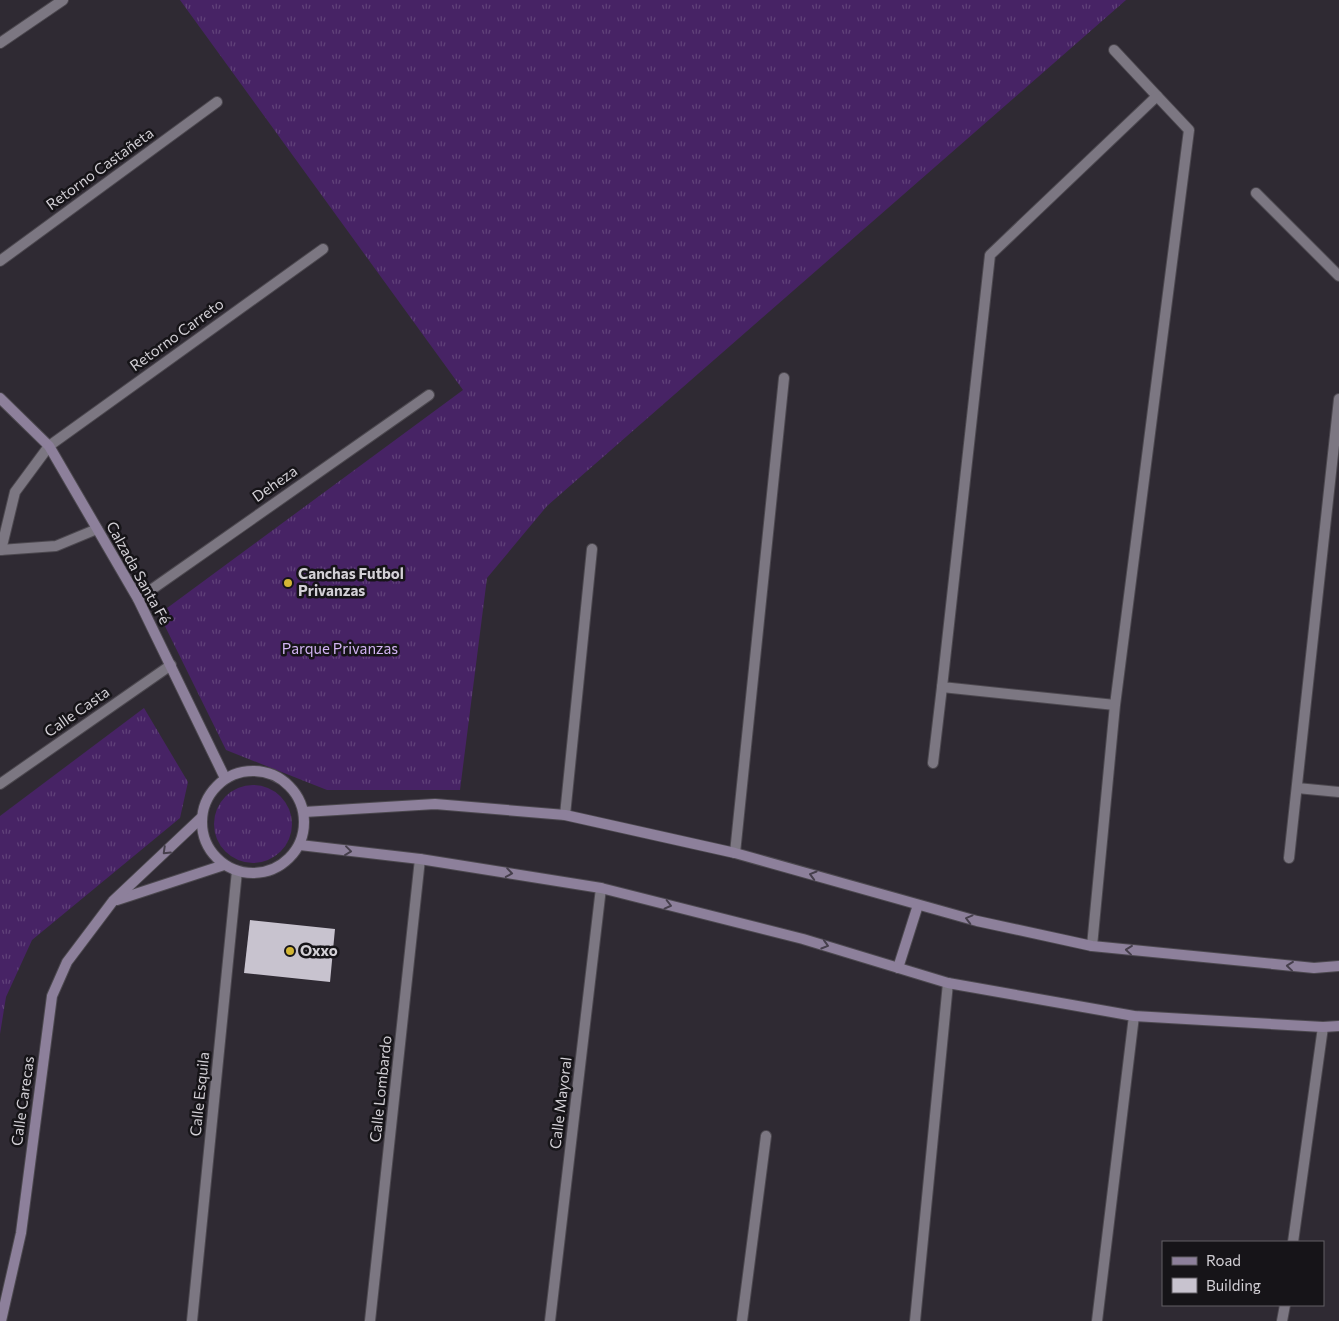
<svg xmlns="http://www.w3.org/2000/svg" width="1339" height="1321" font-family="Commissioner,sans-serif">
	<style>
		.grass { fill: url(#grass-tufts) }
		.building { fill: #c8c3cf }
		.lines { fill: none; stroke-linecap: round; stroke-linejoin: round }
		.street-casing { stroke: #4c484f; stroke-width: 12 }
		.secondary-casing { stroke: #4c484f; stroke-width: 12 }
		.street { stroke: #7c7782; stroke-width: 10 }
		.secondary { stroke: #8d809b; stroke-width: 10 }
		.oneway { stroke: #463f4c }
		.poi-dot { fill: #d3b635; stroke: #161418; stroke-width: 2 }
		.labels { text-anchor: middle; stroke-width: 5; stroke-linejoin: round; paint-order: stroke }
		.street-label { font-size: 15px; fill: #d3d0d6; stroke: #161418 }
		.poi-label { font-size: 15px; font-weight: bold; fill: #d3d0d6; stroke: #161418; text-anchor: start }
		.park-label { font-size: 15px; fill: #d1b3f2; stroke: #161418 }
	</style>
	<defs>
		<pattern id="grass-tufts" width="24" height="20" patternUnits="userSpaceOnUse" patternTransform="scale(1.25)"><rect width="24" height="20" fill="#472365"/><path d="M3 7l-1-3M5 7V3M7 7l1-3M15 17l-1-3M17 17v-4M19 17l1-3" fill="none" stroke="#61427a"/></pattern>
	</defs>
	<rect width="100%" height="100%" fill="#2f2a33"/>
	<!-- grass -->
	<g class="grass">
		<path d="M180,0H1126L547,506L487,578L460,790H327L226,750L159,614L463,390Z"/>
		<path d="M144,708L188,782L180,818L32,940L6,997L0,1034V816Z"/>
		<circle cx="253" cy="824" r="39"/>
	</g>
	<!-- building -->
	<path class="building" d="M250,920L335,929L330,982L244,973Z"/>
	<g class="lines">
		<!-- street casing -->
		<g class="street-casing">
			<g id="street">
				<path d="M0,43L63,0"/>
				<path d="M1114,50L1157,96"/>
				<path d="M1256,193L1339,276"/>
				<path d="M0,261L217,102"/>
				<path d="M0,550L56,546L97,529"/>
				<path d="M1,550L15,492L49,446L323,249"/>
				<path d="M138,599L429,395"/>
				<path d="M933,763L942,687"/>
				<path d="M0,784L171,665"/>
				<path d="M1297,788L1339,792"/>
				<path d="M565,815L592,549"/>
				<path d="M735,853L784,378"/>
				<path d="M1289,858L1339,399"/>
				<path d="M1092,946L1115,705L1189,130L1157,96L990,255L942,687L1115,705"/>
				<path d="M1293,1242L1323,1027"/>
				<path d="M192,1321L237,871"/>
				<path d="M370,1321L420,859"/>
				<path d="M550,1321L601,888"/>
				<path d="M742,1321L766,1136"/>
				<path d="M915,1321L948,983"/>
				<path d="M1097,1321L1134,1016"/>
				<path d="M1282,1321L1285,1305"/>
			</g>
		</g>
		<!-- secondary casing -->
		<g class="secondary-casing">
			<g id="secondary">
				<path d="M0,398L49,446L138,599L225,778"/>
				<circle cx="253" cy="822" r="51"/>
				<path d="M304,812L435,804L565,815L735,853L977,921L1092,946L1314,968L1339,966"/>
				<path d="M300,845L420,859L601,888L803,939L948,983L1134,1016L1323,1027L1339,1026"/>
				<path d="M117,900L224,865"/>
				<path d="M898,968L918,905"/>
				<path d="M1,1321L21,1233L52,996L67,962L113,901L201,818"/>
			</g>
		</g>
		<!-- street -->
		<use href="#street" class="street"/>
		<!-- secondary -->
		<use href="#secondary" class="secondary"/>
	</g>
	<!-- one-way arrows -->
	<defs><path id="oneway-chevron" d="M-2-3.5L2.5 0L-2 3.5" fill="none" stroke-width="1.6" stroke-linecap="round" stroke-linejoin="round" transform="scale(1.25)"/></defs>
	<g class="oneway">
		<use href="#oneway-chevron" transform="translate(166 851) rotate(136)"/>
		<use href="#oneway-chevron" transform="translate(348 851) rotate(7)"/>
		<use href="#oneway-chevron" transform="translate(509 873) rotate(9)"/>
		<use href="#oneway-chevron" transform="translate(813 875) rotate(-164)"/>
		<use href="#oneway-chevron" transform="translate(668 905) rotate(14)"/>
		<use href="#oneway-chevron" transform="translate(969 919) rotate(-165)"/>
		<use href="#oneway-chevron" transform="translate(825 945) rotate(17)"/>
		<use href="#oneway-chevron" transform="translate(1129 950) rotate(-174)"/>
		<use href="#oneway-chevron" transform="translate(1290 966) rotate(-174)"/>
	</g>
	<!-- markers -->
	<g class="poi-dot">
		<circle cx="288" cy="583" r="5"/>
		<circle cx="290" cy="951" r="5"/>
	</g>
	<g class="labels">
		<!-- street labels -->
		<g class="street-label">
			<text transform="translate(100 169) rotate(-36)" y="5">Retorno Castañeta</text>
			<text transform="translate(177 335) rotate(-36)" y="5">Retorno Carreto</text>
			<text transform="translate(275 484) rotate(-35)" y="5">Deheza</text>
			<text transform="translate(138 573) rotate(61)" y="5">Calzada Santa Fé</text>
			<text transform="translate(77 712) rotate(-35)" y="5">Calle Casta</text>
			<text transform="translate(381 1089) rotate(-84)" y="5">Calle Lombardo</text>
			<text transform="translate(200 1094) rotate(-84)" y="5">Calle Esquila</text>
			<text transform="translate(23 1101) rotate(-82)" y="5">Calle Carecas</text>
			<text transform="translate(561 1103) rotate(-83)" y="5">Calle Mayoral</text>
		</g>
		<!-- poi labels -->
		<g class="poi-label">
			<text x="298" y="579">Canchas Futbol<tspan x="298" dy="17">Privanzas</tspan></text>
			<text x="300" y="956">Oxxo</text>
		</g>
		<!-- park labels -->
		<g class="park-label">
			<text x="340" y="654">Parque Privanzas</text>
		</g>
	</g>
	<!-- legend -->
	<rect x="1162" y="1241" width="162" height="65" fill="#161418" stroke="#625f64"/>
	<rect x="1172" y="1257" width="25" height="8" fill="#8d809b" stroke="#625f64"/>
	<text x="1206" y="1266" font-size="15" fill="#d3d0d6">Road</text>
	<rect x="1172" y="1278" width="25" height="15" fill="#c8c3cf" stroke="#625f64"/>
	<text x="1206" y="1291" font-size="15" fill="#d3d0d6">Building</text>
</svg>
